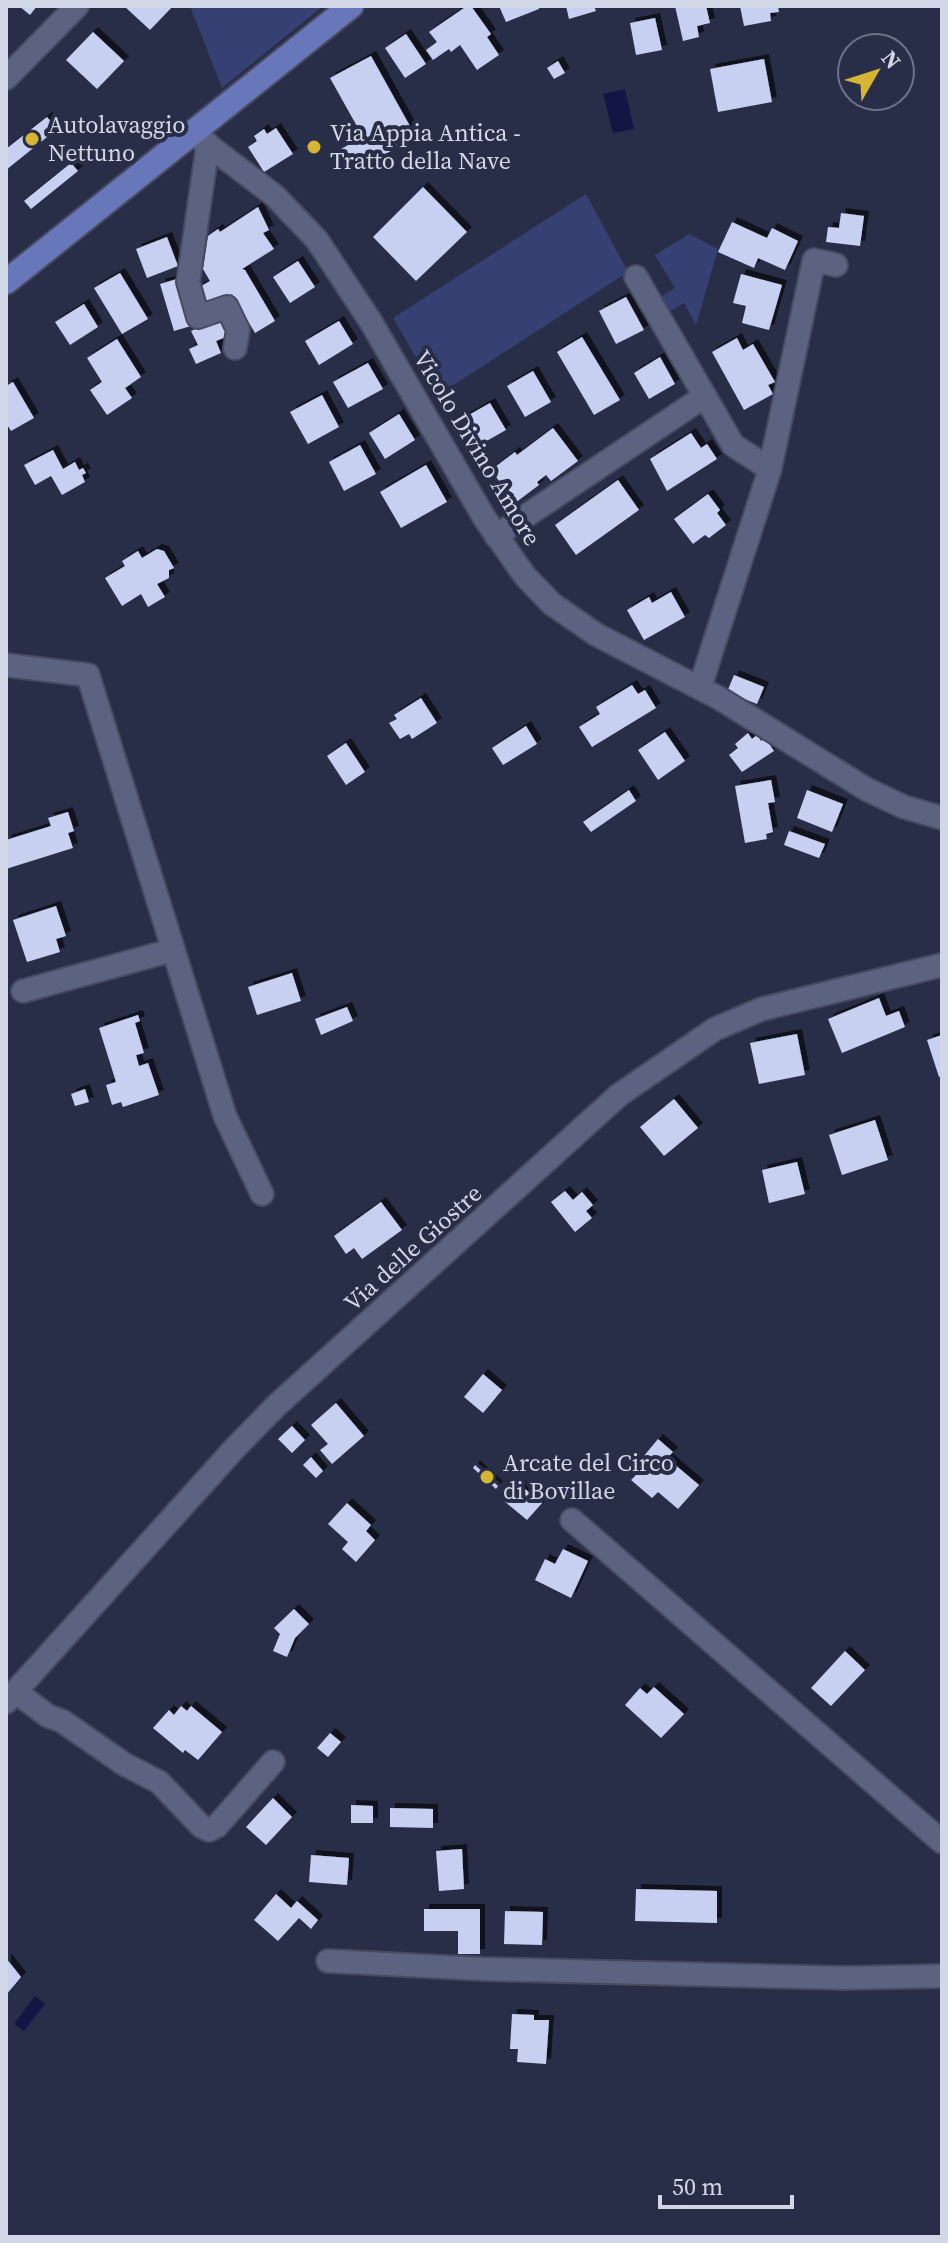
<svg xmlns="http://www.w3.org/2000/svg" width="948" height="2243" font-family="'Source Serif 4',serif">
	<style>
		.green { fill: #364072 }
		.water { fill: #121645 }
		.building { fill: #c7d0f1; filter: url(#shadow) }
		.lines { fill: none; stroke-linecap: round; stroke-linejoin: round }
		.minor-casing { stroke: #474b61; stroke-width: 26 }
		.major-casing { stroke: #474b61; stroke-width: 28 }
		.minor { stroke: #5b6380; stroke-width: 22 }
		.major { stroke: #6876ba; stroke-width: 24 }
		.poi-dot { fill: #d6b534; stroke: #282e47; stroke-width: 3 }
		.labels { text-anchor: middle; stroke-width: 8; stroke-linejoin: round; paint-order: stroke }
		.poi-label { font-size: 24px; fill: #d2d7e7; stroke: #282e47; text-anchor: start }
		.street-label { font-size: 24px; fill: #d2d7e7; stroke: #282e47 }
	</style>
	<defs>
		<filter id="shadow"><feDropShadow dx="5" dy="-5" stdDeviation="0" flood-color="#0009"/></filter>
	</defs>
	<rect width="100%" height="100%" fill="#282e47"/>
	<!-- green -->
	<g class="green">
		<path d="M190,6H323L222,88Z"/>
		<path d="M586,194L628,272L438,395L393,318Z"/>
		<path d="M689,234L718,249L696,325L684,303L667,313L659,298L675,288L655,255Z"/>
	</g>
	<!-- water -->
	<g class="water">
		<path d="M625,89L634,129L613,133L603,94Z"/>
		<path d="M35,1996L45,2004L24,2031L14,2024Z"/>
	</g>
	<!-- building -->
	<g class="building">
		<path d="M19,6H37L30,15Z"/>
		<path d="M124,6H173L150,30Z"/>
		<path d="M467,6H471L491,34L487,37L499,55L477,70L460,45L451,52L449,49L433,60L426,50L437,42L429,32Z"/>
		<path d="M499,6H538L539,9L506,22Z"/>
		<path d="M566,6H594L596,11L569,19Z"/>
		<path d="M675,6H706L710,23L697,26L699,37L683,41Z"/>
		<path d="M740,6H778L779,12L770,13L771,21L744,26Z"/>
		<path d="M655,18L662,50L636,55L630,23Z"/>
		<path d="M93,32L124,61L97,89L66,60Z"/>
		<path d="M406,34L426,64L405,78L385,48Z"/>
		<path d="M371,56L416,137L353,172L341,149L363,137L330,78Z"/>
		<path d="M764,59L772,102L718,112L710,69Z"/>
		<path d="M558,61L565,73L554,79L547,68Z"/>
		<path d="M47,117L57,129L6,170V149Z"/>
		<path d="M276,128L293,154L264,172L248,147L257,141L254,136L264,129L267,134Z"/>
		<path d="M71,163L78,171L31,209L24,201Z"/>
		<path d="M423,187L467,232L416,281L373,237Z"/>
		<path d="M258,207L269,230L263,233L274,249L242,269L245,270L275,321L255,333L232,294L209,307L198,288L210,281L203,269L208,236L218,229L220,232Z"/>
		<path d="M841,213L864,216L860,246L826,242L828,227L839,228Z"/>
		<path d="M732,222L767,238L772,228L798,241L785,270L758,258L754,268L718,252Z"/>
		<path d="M167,237L178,266L147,278L136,249Z"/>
		<path d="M298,261L315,287L290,303L273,277Z"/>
		<path d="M120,273L148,319L122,334L94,288Z"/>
		<path d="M741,274L782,285L769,330L742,323L746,306L733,303Z"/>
		<path d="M177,279L191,326L174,331L160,284Z"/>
		<path d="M626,297L644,330L616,344L599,311Z"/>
		<path d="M84,304L98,327L70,345L55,322Z"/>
		<path d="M225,316L233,334L216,341L221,353L196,364L189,349L198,345L191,331Z"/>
		<path d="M339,321L353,344L319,365L305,341Z"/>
		<path d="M582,337L620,400L594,415L557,352Z"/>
		<path d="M737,338L743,350L753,344L775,382L768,385L773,394L744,410L712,352Z"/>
		<path d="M117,339L141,377L125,388L132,398L107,415L90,390L102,382L87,358Z"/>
		<path d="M660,357L675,384L649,399L634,373Z"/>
		<path d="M368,363L383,389L348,408L333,382Z"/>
		<path d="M533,371L551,402L525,417L507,386Z"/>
		<path d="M13,382L34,418L11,431L6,423V386Z"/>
		<path d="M322,395L339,427L308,444L290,412Z"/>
		<path d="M490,403L506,430L476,447L460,420Z"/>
		<path d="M399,414L415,440L385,459L369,433Z"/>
		<path d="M553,428L578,461L551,481L546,475L537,482L539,485L515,503L491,470L515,452L517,455Z"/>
		<path d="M691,433L701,448L707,444L717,459L667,491L650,459Z"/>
		<path d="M360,445L376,474L344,491L329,462Z"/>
		<path d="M53,450L63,469L75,462L79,470L83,468L86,473L82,475L85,482L62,495L51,476L35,485L24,465Z"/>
		<path d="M426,465L447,502L401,528L380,492Z"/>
		<path d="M618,480L639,510L576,555L555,525Z"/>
		<path d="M708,494L720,510L717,513L726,525L709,538L705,535L693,544L674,519Z"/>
		<path d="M157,549L164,551L174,568L169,570V578L157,584L165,597L148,607L141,594L122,606L105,578L125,566L122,561L138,551L142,558Z"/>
		<path d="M671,592L685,617L644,640L627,610L649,597L652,603Z"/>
		<path d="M734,675L764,687L757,704L727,692Z"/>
		<path d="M632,685L638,694L645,690L656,708L592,747L579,727L600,714L596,707Z"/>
		<path d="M421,698L437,723L412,739L409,734L400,739L389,723L397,719L394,715Z"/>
		<path d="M526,726L537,744L503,765L492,748Z"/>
		<path d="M665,732L685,761L658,780L638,750Z"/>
		<path d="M748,733L752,739L757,735L761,741L765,738L774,751L742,772L729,755L738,748L735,744Z"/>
		<path d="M346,743L365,772L346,785L327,756Z"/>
		<path d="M771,780L775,802L768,803L773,832L766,834L767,839L745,843L735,786Z"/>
		<path d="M629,790L636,801L591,832L583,822Z"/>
		<path d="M807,790L843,804L832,832L797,818Z"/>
		<path d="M68,812L74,831L68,833L73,848L6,869V840L51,826L48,818Z"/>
		<path d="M789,831L825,844L819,858L784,845Z"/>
		<path d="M56,906L66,936L56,939L60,952L27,962L13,920Z"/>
		<path d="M292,973L301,1001L257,1015L248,987Z"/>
		<path d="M879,998L886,1016L899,1011L905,1027L842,1053L828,1019Z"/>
		<path d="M347,1007L353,1021L321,1035L315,1019Z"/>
		<path d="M138,1015L140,1021L135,1023L144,1053L136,1055L139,1066L148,1063L159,1095L123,1107L121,1102L112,1105L106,1085L116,1082L99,1028Z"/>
		<path d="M797,1034L805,1075L759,1084L750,1043Z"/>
		<path d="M942,1035V1076L939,1077L927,1040Z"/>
		<path d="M85,1089L89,1102L75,1106L71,1094Z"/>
		<path d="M674,1099L698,1128L664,1156L640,1127Z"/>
		<path d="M875,1120L888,1160L842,1175L829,1135Z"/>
		<path d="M797,1162L805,1194L769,1203L762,1170Z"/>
		<path d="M565,1191L573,1200L582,1192L593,1205L586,1211L592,1218L575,1232L551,1202Z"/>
		<path d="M381,1202L402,1230L362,1259L354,1248L346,1254L334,1236Z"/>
		<path d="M483,1374L502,1390L483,1413L464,1397Z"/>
		<path d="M336,1403L364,1436L332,1464L320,1450L328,1444L311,1425Z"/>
		<path d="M292,1426L305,1440L292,1453L278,1439Z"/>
		<path d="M658,1439L673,1452L667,1458L699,1485L678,1509L658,1492L652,1498L631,1480L638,1473L633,1469Z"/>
		<path d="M311,1457L323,1471L316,1478L303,1465Z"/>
		<path d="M475,1465L498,1486L496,1489L473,1468Z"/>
		<path d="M519,1484L542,1503L527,1520L504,1501Z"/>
		<path d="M347,1503L371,1525L366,1531L375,1540L356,1562L342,1549L348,1542L328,1524Z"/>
		<path d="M563,1549L588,1561L571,1598L535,1580L545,1559L555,1564Z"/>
		<path d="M294,1609L309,1624L295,1638L287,1657L273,1651L280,1634L274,1628Z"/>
		<path d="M845,1651L865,1670L831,1706L811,1688Z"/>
		<path d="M654,1687L684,1714L661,1738L625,1705L640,1688L647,1694Z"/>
		<path d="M181,1706L187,1711L191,1706L222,1732L198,1760L185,1750L183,1753L153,1728L169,1710L174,1715Z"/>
		<path d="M330,1733L341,1742L328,1757L317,1748Z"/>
		<path d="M273,1798L292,1817L266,1845L246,1827Z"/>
		<path d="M351,1805L373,1806V1823H351Z"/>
		<path d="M390,1808L433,1809V1828L390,1827Z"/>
		<path d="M462,1849L464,1889L439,1891L436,1851Z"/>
		<path d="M311,1855L349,1858L347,1885L309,1882Z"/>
		<path d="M636,1889L717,1891V1923L635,1921Z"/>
		<path d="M276,1894L291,1908L297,1901L318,1920L311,1929L299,1918L278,1941L254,1920Z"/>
		<path d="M424,1909H480V1954H458V1931H424Z"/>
		<path d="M505,1911L543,1912L542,1945L504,1944Z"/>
		<path d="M6,1958L21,1977L6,1995Z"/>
		<path d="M512,2014L534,2015V2020H549L546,2064L517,2062L518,2049H510Z"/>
	</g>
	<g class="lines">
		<!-- minor casing -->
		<g class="minor-casing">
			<g id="minor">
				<path d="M6,78L77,6"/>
				<path d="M191,132L275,196L317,240L371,322L485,519L525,576L552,604L597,635L719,698L866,789L904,807L942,818"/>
				<path d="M208,144L188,282L198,317L227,307L238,330L235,348"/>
				<path d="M636,277L733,445L770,469"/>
				<path d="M496,536L705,396"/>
				<path d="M6,665L88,675L225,1116L262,1194"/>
				<path d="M700,687L770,469L814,260L836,265"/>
				<path d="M23,991L173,950"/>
				<path d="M572,1520L942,1842"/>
				<path d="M16,1692L48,1716L62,1721L124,1764L159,1782L201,1826L209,1830L217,1826L273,1762"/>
				<path d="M6,1702L235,1448L277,1405L619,1095L715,1029L762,1009L942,965"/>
				<path d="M328,1961L483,1969L845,1978L942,1976"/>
			</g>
		</g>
		<!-- major casing -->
		<g class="major-casing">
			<path id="major" d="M6,282L351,6"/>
		</g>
		<!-- minor -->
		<use href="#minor" class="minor"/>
		<!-- major -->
		<use href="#major" class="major"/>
	</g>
	<!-- markers -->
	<g class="poi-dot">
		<circle cx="32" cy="139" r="8"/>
		<circle cx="314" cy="147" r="8"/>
		<circle cx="487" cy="1477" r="8"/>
	</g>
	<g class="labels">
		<!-- poi labels -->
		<g class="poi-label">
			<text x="48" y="133">Autolavaggio<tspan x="48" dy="28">Nettuno</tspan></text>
			<text x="330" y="141">Via Appia Antica -<tspan x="330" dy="28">Tratto della Nave</tspan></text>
			<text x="503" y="1471">Arcate del Circo<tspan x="503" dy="28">di Bovillae</tspan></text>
		</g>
		<!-- street labels -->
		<g class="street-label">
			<text transform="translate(477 448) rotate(59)" y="8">Vicolo Divino Amore</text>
			<text transform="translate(413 1248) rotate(-42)" y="8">Via delle Giostre</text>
		</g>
	</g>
	<!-- border -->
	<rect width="948" height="2243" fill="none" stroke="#d2d7e7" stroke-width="16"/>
	<!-- north arrow -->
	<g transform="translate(876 72) rotate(51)"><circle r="38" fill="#282e47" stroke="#6c7287" stroke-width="2"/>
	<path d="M0-6L14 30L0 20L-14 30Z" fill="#d6b534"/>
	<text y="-12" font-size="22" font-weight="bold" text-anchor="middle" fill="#d2d7e7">N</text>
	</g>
	<!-- scale -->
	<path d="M660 2195v12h132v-12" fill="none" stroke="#d2d7e7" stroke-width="4"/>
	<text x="672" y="2195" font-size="24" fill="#d2d7e7" stroke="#282e47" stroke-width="6" paint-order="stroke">50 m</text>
</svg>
